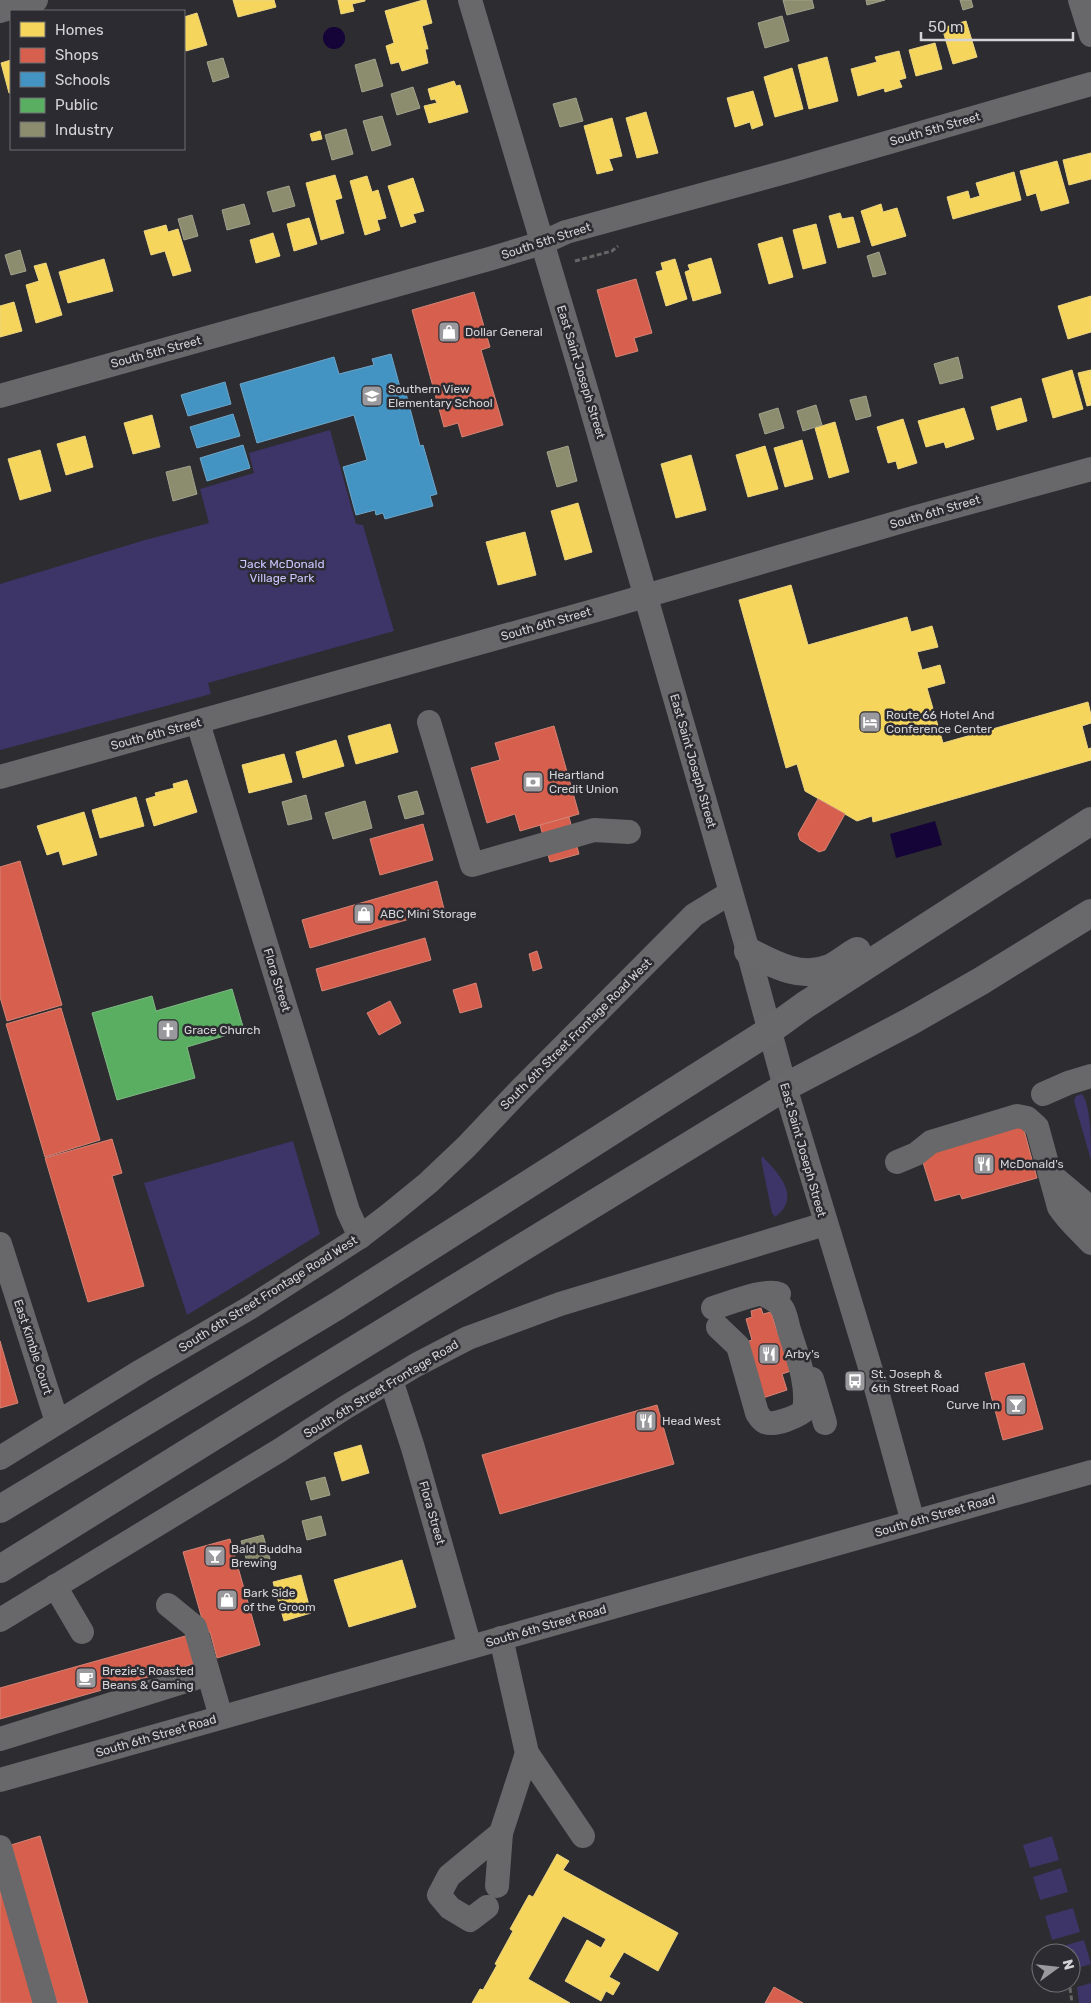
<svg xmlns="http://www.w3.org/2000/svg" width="1091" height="2003" font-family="Rubik,sans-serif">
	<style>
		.green { fill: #3d3467 }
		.water { fill: #150437 }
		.homes { fill: #f6d55c; stroke: #ecd581 }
		.shops { fill: #d6604d; stroke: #d58376 }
		.schools { fill: #4393c3; stroke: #6ea6c9 }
		.public { fill: #5aae61; stroke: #7fb984 }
		.industry { fill: #8c8c6e; stroke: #a2a28e }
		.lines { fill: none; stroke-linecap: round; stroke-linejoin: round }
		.path { stroke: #666667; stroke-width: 3; stroke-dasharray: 5 2.5; stroke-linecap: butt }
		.minor { stroke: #68686a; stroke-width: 24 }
		.major { stroke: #69696c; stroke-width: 28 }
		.labels { text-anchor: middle; stroke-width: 5; stroke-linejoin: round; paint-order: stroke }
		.street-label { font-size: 12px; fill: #d4d4d7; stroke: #2c2b31 }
		.poi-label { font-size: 12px; fill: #d4d4d7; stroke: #2c2b31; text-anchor: start }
		.park-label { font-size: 12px; fill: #cac6fe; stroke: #2c2b31 }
	</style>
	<rect width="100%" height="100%" fill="#2d2c30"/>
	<!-- green -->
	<g class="green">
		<path d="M330,430L356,524L363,525L394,631L208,683L211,694L0,750V584L145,540L209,523L200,489L254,473L249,453Z"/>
		<path d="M1082,1094C1091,1105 1091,1144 1091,1160L1074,1101L1076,1096Z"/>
		<path d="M293,1141L320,1234L187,1315L144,1183Z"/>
		<path d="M762,1156C779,1174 802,1197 775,1217L772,1213L761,1159Z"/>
		<path d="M1052,1836L1059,1860L1030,1868L1023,1845Z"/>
		<path d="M1061,1868L1068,1892L1040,1900L1033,1877Z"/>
		<path d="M1073,1908L1080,1932L1052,1940L1045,1916Z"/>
		<path d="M1084,1940L1091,1964L1071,1970V1953H1057L1056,1948Z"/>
		<path d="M1091,1983V2003H1079L1077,1987Z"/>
	</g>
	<!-- water -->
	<g class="water">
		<circle cx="334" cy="38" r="11"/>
		<path d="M935,821L942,845L896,858L890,834Z"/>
	</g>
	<!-- homes -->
	<g class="homes">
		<path d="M233,0H274L276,7L238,17Z"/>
		<path d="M338,0H365V1L352,4L354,11L341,14Z"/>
		<path d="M423,0H426L432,23L422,26L428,49H425L428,63L402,71L399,62L391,64L386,46L394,43L385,11Z"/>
		<path d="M197,13L207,45L186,51L184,42V17Z"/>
		<path d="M966,21L977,57L953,64L942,28Z"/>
		<path d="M935,43L942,69L916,76L909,50Z"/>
		<path d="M899,51L906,78L899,80L902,87L885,92L884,88L858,96L851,69L877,62L875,57Z"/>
		<path d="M827,57L838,101L809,109L798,65Z"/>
		<path d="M11,60V93H9L1,63Z"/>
		<path d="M792,68L803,109L775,117L764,77Z"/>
		<path d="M454,81L456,86L460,85L468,112L429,123L424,106L437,103L435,99L431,100L428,89Z"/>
		<path d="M753,91L763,125L752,129L750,122L735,127L727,98Z"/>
		<path d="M646,112L658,153L637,158L626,118Z"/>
		<path d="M612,118L622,156L609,159L613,170L597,174L584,126Z"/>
		<path d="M320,131L322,139L312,141L310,134Z"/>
		<path d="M1091,153V179L1069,185L1063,160Z"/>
		<path d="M1057,161L1069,203L1041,211L1036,193L1027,196L1020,171Z"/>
		<path d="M1014,172L1021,200L953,219L947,197L968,191L970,199L980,196L976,183Z"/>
		<path d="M335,175L342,198L335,200L344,233L321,240L306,183Z"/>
		<path d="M367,176L372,192L378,190L386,218L377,220L380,230L365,235L350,181Z"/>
		<path d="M413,178L424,211L413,214L416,222L401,227L388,186Z"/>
		<path d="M881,204L883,212L897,208L906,236L872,246L861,211Z"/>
		<path d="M840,213L842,219L853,217L860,242L838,248L829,216Z"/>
		<path d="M309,218L317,244L294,251L287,224Z"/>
		<path d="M816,224L826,263L803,269L793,230Z"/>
		<path d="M166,225L168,232L178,229L191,271L173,276L165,251L151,255L144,231Z"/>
		<path d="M273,233L280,256L256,263L250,240Z"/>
		<path d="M782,237L793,277L769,284L758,244Z"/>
		<path d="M711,258L721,293L693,301L685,272L690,270L688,265Z"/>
		<path d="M104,259L113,291L68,303L59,272Z"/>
		<path d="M675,259L687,299L666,306L656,272L663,270L661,263Z"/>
		<path d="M46,263L62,315L36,323L26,285L39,281L34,266Z"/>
		<path d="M1091,296V332L1068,339L1058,306Z"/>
		<path d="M14,302L22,331L0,337V306Z"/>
		<path d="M1072,370L1083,409L1053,418L1042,379Z"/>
		<path d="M1091,370V405L1087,406L1078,373Z"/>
		<path d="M1021,398L1027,421L997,430L991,407Z"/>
		<path d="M964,408L974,439L946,448L944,442L926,447L918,421Z"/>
		<path d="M152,415L160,447L133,454L124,423Z"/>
		<path d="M903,419L917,463L898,469L896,461L888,463L877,427Z"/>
		<path d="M835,422L849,472L829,478L815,428Z"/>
		<path d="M85,436L93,467L66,475L57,444Z"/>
		<path d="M802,440L813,479L785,487L774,448Z"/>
		<path d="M765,446L778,489L748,497L736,455Z"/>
		<path d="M40,450L51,491L20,500L8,459Z"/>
		<path d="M691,455L706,510L676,518L661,464Z"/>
		<path d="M578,503L592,552L565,560L551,511Z"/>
		<path d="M525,532L536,575L498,585L486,542Z"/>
		<path d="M791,585L808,645L907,617L911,632L932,626L938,647L917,652L922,670L940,665L945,683L927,688L943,743L1088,702L1091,715V723L1082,726L1088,749L1091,748V760L873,822L872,816L857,821L805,791L797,764L786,768L739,600Z"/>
		<path d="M390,724L398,752L356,764L348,736Z"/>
		<path d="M336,740L344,766L303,778L296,752Z"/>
		<path d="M284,754L292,782L249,793L242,765Z"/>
		<path d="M187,780L197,812L154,826L146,799L156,796L155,793L174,788L173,784Z"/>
		<path d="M136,797L144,826L100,838L92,810Z"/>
		<path d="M84,812L97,855L63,865L59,851L47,855L37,826Z"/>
		<path d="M361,1445L369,1473L342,1481L334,1453Z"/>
		<path d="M402,1560L416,1607L349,1627L334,1580Z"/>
		<path d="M301,1575L311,1613L284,1621L273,1582Z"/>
		<path d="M557,1854L569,1861L563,1870L678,1933L658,1971L624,1952L609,1977L620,1983L613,1995L606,1991L601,2001L565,1981L587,1940L601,1948L606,1939L563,1916L528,1979L570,2003H472L480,1989L483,1990L497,1965L495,1964L513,1931L510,1929L529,1895L533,1897Z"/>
	</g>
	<!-- shops -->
	<g class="shops">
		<path d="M636,279L652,333L634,338L638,351L616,357L597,290Z"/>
		<path d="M474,292L490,347L481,350L503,425L462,437L458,423L444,427L412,310Z"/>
		<path d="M554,726L579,814L520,831L515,814L487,823L471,768L500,760L495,743Z"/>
		<path d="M818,799L845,814L825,850L819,852L800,840L798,834Z"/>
		<path d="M569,817L579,854L550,862L540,825Z"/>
		<path d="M423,824L433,860L380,875L370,839Z"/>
		<path d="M20,861L62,1005L7,1021L0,997V867Z"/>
		<path d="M437,881L444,909L310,948L302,920Z"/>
		<path d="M425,938L431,960L322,991L316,969Z"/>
		<path d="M537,951L542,968L533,971L529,954Z"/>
		<path d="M476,983L482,1007L460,1013L453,990Z"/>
		<path d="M390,1001L401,1023L379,1035L367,1013Z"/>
		<path d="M61,1008L100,1140L45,1157L6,1024Z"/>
		<path d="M1021,1119L1037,1178L962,1199L960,1194L935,1201L921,1156Z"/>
		<path d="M112,1139L122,1173L112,1176L144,1286L88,1302L45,1158Z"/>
		<path d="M761,1308L763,1314L771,1312L778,1334L782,1333L791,1371L782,1374L787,1390L763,1398L746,1342L752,1340L746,1319L752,1317L751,1311Z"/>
		<path d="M0,1341L18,1403L0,1408Z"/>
		<path d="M1024,1363L1043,1429L1003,1440L985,1373Z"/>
		<path d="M657,1405L674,1464L500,1514L482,1455Z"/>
		<path d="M230,1539L260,1645L217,1658L210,1632L206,1633L183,1552Z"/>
		<path d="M189,1635L197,1663L0,1719V1688Z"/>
		<path d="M40,1836L88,2003H57L11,1845Z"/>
		<path d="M0,1882L35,2003H0Z"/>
		<path d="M774,1987L803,2003H765Z"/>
	</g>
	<!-- schools -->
	<g class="schools">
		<path d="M391,354L400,387L404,386L420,446L423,445L437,494L430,496L433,506L385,519L383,513L376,515L375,510L356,515L343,467L367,460L354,415L257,443L240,384L334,357L339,374L374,365L372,359Z"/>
		<path d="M225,382L231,404L188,416L181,395Z"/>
		<path d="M233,414L240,436L197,448L190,427Z"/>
		<path d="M243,445L250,468L207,481L200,458Z"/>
	</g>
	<!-- public -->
	<path class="public" d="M232,989L244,1030L187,1047L195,1078L117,1100L92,1013L152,996L156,1011Z"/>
	<!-- industry -->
	<g class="industry">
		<path d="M783,0H812L814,8L787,15Z"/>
		<path d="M866,0H885L867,5Z"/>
		<path d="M960,0H971L973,7L963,10Z"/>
		<path d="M782,16L789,41L765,48L758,23Z"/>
		<path d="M223,58L229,77L213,82L207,62Z"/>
		<path d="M375,59L383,86L362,92L355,65Z"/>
		<path d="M413,87L420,108L397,115L391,94Z"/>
		<path d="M576,98L583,121L560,127L553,104Z"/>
		<path d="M382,116L391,145L372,151L363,121Z"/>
		<path d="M346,129L353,154L332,160L325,135Z"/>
		<path d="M289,186L295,206L273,212L267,192Z"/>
		<path d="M244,204L250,224L227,230L222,210Z"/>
		<path d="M192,215L198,236L184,240L178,219Z"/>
		<path d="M20,250L26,271L11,275L5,255Z"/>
		<path d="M879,252L886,274L873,277L867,256Z"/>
		<path d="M958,357L963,378L940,384L934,364Z"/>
		<path d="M866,396L871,416L856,420L850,400Z"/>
		<path d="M816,405L822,425L803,431L797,411Z"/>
		<path d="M778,408L784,428L765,434L759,414Z"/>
		<path d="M568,446L577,481L557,487L547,452Z"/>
		<path d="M190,466L197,494L173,501L166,472Z"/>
		<path d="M417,791L424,814L405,819L398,796Z"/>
		<path d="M306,795L312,819L288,825L282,802Z"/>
		<path d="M365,801L372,828L333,839L325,813Z"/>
		<path d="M325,1477L330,1495L311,1500L306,1482Z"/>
		<path d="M321,1516L326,1535L307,1540L302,1521Z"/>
		<path d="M263,1535L270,1559L248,1565L241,1541Z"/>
	</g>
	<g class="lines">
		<!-- path -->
		<g class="path">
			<path d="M575,261L612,251L618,246"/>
			<path d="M1070,1988L1072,2003"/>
		</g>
		<!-- minor -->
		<g class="minor">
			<path d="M470,0L585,386L748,951L785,1087L873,1377L913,1522"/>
			<path d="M1080,0L1091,35"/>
			<path d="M0,11L36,0"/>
			<path d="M0,396L489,259L542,243L566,232L789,171L1091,84"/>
			<path d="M429,722L472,865L594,830L629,832"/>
			<path d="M198,723L348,1211L360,1237"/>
			<path d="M0,777L604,608L913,518L1091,469"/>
			<path d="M1043,1094L1068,1083L1091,1076"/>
			<path d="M897,1162L916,1154L931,1142L1017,1116L1027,1118L1037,1127L1059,1207C1068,1221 1080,1231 1091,1243"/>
			<path d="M1050,1174L1081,1200L1091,1234"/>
			<path d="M0,1244L57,1422"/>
			<path d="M713,1308C728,1304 765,1288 779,1294"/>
			<path d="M718,1327L738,1346L757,1413C759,1416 761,1420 765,1422C775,1426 796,1417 804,1411C809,1385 797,1355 789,1330C787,1323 786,1314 782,1308C778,1301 770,1298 763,1294"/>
			<path d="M812,1379L825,1423"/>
			<path d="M391,1380L413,1448L470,1647"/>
			<path d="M0,1458L141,1371L251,1307L360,1237L390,1214L428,1183L466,1147L520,1090L694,915L730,893"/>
			<path d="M55,1586L82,1632"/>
			<path d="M168,1605L195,1627L221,1717"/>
			<path d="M0,1620L280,1450L346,1407L416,1365L468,1338L560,1304L825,1224"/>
			<path d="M501,1638L527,1753L583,1836"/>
			<path d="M0,1739L208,1674"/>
			<path d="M0,1780L1091,1472"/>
			<path d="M0,1847L45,2003"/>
			<path d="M497,1886L501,1833"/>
			<path d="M487,1907L470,1920L450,1908L439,1895L449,1876L501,1833L527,1753"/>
		</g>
		<!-- major -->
		<g class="major">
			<path d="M748,951C773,964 801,980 830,968C839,964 848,956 857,951"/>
			<path d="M0,1509L337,1306L769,1031L805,1005L1091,821"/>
			<path d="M0,1569L261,1407L785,1087L911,1021L981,981L1091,913"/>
		</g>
	</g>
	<!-- icons -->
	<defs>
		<g id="shop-square" transform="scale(1.125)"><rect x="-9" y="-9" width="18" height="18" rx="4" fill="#9a999d" stroke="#2c2b31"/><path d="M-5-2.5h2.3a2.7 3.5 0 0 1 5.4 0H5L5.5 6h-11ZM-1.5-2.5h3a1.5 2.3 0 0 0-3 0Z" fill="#fff"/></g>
		<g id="school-square" transform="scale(1.125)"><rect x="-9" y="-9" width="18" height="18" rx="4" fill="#9a999d" stroke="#2c2b31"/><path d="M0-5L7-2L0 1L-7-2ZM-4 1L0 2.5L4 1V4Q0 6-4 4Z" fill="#fff"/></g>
		<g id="hotel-square" transform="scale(1.125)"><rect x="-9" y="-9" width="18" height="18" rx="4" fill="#9a999d" stroke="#2c2b31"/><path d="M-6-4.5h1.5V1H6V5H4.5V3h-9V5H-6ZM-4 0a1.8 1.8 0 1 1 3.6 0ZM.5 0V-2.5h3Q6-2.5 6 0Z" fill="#fff"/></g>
		<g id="bank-square" transform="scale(1.125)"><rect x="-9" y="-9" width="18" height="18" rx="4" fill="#9a999d" stroke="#2c2b31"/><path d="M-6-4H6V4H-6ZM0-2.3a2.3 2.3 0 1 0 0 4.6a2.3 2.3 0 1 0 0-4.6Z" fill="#fff"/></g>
		<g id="church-square" transform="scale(1.125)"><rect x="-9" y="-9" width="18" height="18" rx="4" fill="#9a999d" stroke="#2c2b31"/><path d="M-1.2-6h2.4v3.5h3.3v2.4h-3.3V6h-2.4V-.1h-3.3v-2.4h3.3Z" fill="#fff"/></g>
		<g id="restaurant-square" transform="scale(1.125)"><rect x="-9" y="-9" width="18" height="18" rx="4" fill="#9a999d" stroke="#2c2b31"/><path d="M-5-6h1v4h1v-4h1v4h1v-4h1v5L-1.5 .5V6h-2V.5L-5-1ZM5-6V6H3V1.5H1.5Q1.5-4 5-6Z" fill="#fff"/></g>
		<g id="bus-square" transform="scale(1.125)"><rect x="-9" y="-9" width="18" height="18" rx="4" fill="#9a999d" stroke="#2c2b31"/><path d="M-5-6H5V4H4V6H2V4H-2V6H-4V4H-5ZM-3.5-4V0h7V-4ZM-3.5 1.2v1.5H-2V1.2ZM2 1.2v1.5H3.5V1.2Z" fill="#fff"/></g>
		<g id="bar-square" transform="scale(1.125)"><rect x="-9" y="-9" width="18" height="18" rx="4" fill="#9a999d" stroke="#2c2b31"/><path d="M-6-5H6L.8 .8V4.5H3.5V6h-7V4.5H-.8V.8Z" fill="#fff"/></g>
		<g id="cafe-square" transform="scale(1.125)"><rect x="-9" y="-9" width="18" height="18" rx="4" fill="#9a999d" stroke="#2c2b31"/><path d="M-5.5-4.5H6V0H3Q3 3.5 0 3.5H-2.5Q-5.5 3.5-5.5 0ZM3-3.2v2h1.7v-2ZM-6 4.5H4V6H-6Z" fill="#fff"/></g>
	</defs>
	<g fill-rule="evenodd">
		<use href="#shop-square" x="449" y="332"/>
		<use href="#school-square" x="372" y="396"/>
		<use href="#hotel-square" x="870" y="722"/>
		<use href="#bank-square" x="533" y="782"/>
		<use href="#shop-square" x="364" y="914"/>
		<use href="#church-square" x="168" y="1030"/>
		<use href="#restaurant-square" x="984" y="1164"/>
		<use href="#restaurant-square" x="769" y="1354"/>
		<use href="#bus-square" x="855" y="1381"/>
		<use href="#bar-square" x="1016" y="1405"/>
		<use href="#restaurant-square" x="646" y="1421"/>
		<use href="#bar-square" x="215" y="1556"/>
		<use href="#shop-square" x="227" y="1600"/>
		<use href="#cafe-square" x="86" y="1678"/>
	</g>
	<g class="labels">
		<!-- street labels -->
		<g class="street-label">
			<text transform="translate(935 129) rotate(-16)" y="4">South 5th Street</text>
			<text transform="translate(546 241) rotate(-18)" y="4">South 5th Street</text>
			<text transform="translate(156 352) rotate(-15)" y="4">South 5th Street</text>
			<text transform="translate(581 372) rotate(73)" y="4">East Saint Joseph Street</text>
			<text transform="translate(935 512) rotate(-16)" y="4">South 6th Street</text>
			<text transform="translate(546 624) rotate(-16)" y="4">South 6th Street</text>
			<text transform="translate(156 734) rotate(-15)" y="4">South 6th Street</text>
			<text transform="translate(693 761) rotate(74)" y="4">East Saint Joseph Street</text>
			<text transform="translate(277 980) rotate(73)" y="4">Flora Street</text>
			<text transform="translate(576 1034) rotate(-45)" y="4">South 6th Street Frontage Road West</text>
			<text transform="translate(803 1150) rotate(74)" y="4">East Saint Joseph Street</text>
			<text transform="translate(268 1294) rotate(-32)" y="4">South 6th Street Frontage Road West</text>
			<text transform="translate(33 1347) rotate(72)" y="4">East Kimble Court</text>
			<text transform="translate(381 1389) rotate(-31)" y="4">South 6th Street Frontage Road</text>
			<text transform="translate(432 1513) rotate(74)" y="4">Flora Street</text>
			<text transform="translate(935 1516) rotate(-16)" y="4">South 6th Street Road</text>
			<text transform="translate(546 1626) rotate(-16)" y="4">South 6th Street Road</text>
			<text transform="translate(156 1736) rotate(-16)" y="4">South 6th Street Road</text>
		</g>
		<!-- poi labels -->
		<g class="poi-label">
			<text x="465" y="336">Dollar General</text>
			<text x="388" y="393">Southern View<tspan x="388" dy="14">Elementary School</tspan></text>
			<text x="886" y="719">Route 66 Hotel And<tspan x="886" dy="14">Conference Center</tspan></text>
			<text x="549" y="779">Heartland<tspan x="549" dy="14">Credit Union</tspan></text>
			<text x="380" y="918">ABC Mini Storage</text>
			<text x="184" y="1034">Grace Church</text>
			<text x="1000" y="1168">McDonald's</text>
			<text x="785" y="1358">Arby's</text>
			<text x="871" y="1378">St. Joseph &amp;<tspan x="871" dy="14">6th Street Road</tspan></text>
			<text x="1000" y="1409" text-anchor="end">Curve Inn</text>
			<text x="662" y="1425">Head West</text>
			<text x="231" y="1553">Bald Buddha<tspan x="231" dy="14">Brewing</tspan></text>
			<text x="243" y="1597">Bark Side<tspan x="243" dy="14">of the Groom</tspan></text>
			<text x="102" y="1675">Brezie's Roasted<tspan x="102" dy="14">Beans &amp; Gaming</tspan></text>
		</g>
		<!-- park labels -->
		<g class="park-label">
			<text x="282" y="568">Jack McDonald<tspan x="282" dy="14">Village Park</tspan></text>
		</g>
	</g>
	<!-- legend -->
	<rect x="10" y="10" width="175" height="140" fill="#2c2b31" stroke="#6f6f73"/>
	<rect x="20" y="22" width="25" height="15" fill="#f6d55c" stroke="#6f6f73"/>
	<text x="55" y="35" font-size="15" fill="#d4d4d7">Homes</text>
	<rect x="20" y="48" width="25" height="15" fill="#d6604d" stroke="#6f6f73"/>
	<text x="55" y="60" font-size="15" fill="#d4d4d7">Shops</text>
	<rect x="20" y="72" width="25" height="15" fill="#4393c3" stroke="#6f6f73"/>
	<text x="55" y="85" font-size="15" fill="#d4d4d7">Schools</text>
	<rect x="20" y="98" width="25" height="15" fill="#5aae61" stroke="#6f6f73"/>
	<text x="55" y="110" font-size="15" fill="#d4d4d7">Public</text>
	<rect x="20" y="122" width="25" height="15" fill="#8c8c6e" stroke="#6f6f73"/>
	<text x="55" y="135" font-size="15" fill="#d4d4d7">Industry</text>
	<!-- north arrow -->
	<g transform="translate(1056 1968) rotate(75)"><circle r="24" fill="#2c2b31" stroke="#6f6f73"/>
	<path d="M0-4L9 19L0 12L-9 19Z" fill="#9a999d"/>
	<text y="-8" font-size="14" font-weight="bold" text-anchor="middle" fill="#d4d4d7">N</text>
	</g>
	<!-- scale -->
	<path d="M921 32v8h152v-8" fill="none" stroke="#d4d4d7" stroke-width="2.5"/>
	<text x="928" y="32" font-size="15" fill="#d4d4d7" stroke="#2c2b31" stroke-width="4" paint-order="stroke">50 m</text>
</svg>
